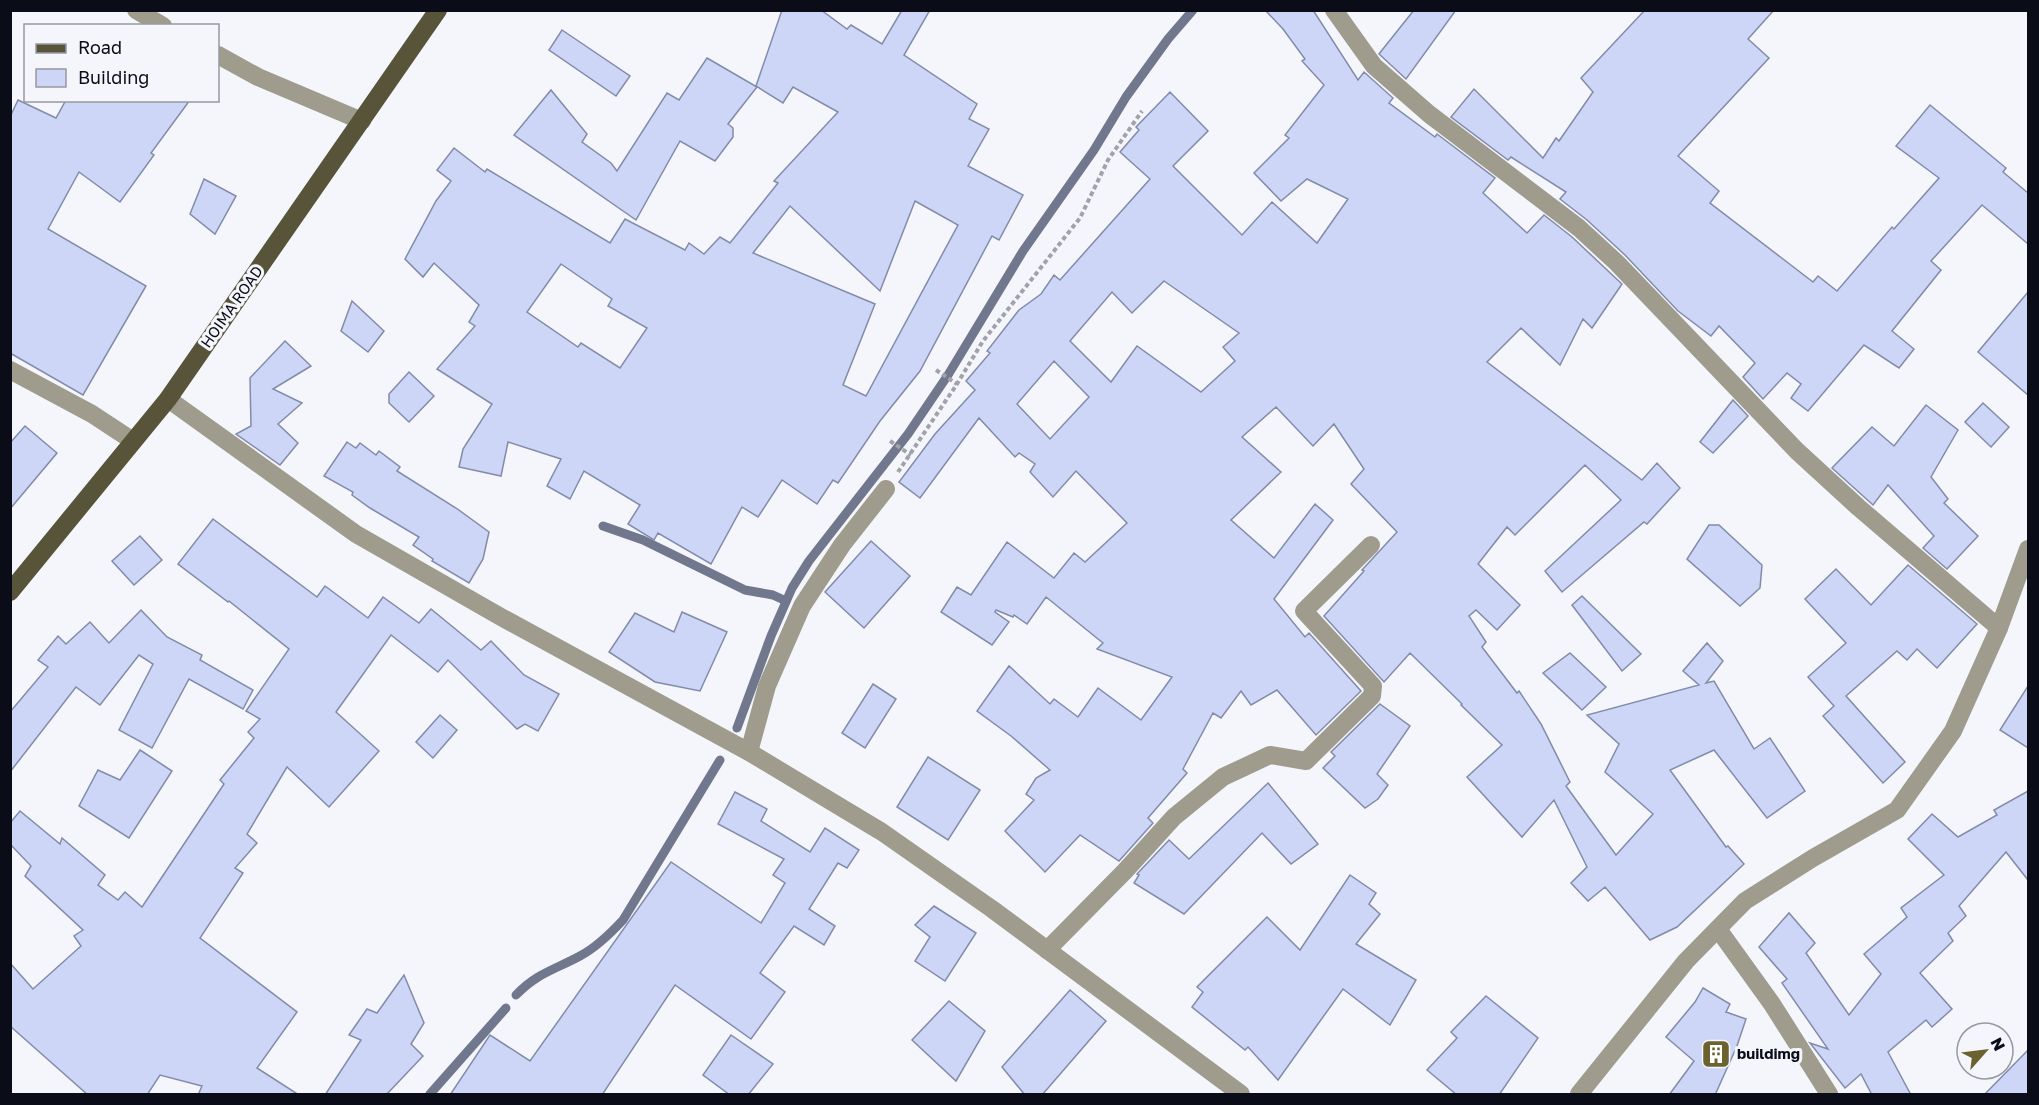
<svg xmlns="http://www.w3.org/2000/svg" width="2039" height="1105" font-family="'Golos Text',sans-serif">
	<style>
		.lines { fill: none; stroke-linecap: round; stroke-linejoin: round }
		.stream { stroke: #71778d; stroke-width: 9 }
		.building { fill: #cdd6f7; stroke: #828ba9; stroke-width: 1.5; fill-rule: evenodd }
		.path { stroke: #a1a3aa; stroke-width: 4; stroke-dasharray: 4.5 3; stroke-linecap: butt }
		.minor { stroke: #9f9c8e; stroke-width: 18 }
		.major { stroke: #58543a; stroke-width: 18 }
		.labels { text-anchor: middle; stroke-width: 6; stroke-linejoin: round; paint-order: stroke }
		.street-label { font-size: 15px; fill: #0a0d17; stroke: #f4f6fc }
		.poi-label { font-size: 15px; font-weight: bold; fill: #0a0d17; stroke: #f4f6fc; text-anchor: start }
	</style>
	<rect width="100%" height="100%" fill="#f4f6fc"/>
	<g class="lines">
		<!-- stream -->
		<g class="stream">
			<path d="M603,526L643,540L745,590L773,595L786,601"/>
			<path d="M737,728L771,636L792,588L809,561L908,434L948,375L1023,251L1094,150L1126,97L1168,39L1193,10"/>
			<path d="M516,995C537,973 554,970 580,956C597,947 610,934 623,920L720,760"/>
			<path d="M430,1094L506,1008"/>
		</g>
	</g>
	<!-- building -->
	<g class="building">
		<path d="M782,10H821L847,29L851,25L882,44L902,10H930L904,55L977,104L969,119L989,129L968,166L1023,195L999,240L992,236L920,371L880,421L838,483L833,480L817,504L782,480L758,517L742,507L711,564L658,533L654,540L628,524L640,505L584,471L570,499L547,486L561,459L508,442L501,476L459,467L463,449L492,404L437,369L475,326L469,322L479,305L434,263L423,277L405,259L436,201L451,181L437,170L454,148L485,172L487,169L610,243L625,219L685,250L689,243L704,254L720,237L730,243L778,183L774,181L838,112L793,87L783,103L756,86ZM915,201L958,225L866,396L843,385L875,304L753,253L790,206L880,291ZM561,264L612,299L608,306L647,328L620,368L581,343L578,347L527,312Z"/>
		<path d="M1265,10H1313L1358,80L1364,72L1393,98L1389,103L1435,137L1437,134L1495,178L1483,193L1527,233L1544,215L1572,237L1622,284L1592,328L1583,319L1560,365L1521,328L1487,362L1642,480L1657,463L1680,488L1647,524L1644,522L1562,592L1545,571L1621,500L1585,465L1515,535L1507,527L1478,564L1520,605L1497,630L1476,610L1469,616L1486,642L1482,647L1517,693L1519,691L1541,724L1570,782L1566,786L1616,855L1653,814L1605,772L1619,744L1587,715L1699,685L1683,671L1707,643L1723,661L1706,683L1714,681L1754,749L1770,738L1805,791L1767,818L1714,750L1670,770L1726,847L1728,846L1744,864L1677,927L1650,940L1605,887L1588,901L1571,883L1587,867L1554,800L1522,837L1467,777L1502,745L1461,705L1462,704L1410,653L1384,682L1324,616L1364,571L1362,570L1397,532L1351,484L1364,469L1334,424L1313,446L1276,407L1242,437L1281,472L1231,520L1274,558L1315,504L1333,520L1274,599L1305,637L1309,633L1361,691L1316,735L1277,690L1251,705L1241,691L1221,718L1213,713L1183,769L1187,773L1148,818L1153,823L1119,861L1080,835L1045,872L1005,831L1034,800L1026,794L1036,778L1050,770L1011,736L977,711L1009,666L1050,704L1054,699L1078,717L1098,688L1141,720L1172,677L1097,649L1103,643L1046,597L1027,624L1014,615L1013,617L996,610L995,612L1009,622L992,645L941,612L957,587L971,595L1007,542L1054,578L1074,553L1085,562L1127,523L1076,471L1053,497L1030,472L1035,464L1019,453L1015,457L979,418L920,498L899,482L935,434L975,390L966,381L990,353L987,351L1019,310L1041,294L1054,275L1060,280L1150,179L1120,152L1139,130L1136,127L1170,92L1208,131L1173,166L1242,235L1272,202L1317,243L1348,199L1307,179L1281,201L1254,173L1289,138L1285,135L1324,85L1302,61L1305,59L1283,29ZM1164,281L1239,333L1223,347L1235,361L1201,392L1137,346L1111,382L1070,341L1112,292L1132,313ZM1054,361L1089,397L1050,439L1017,404Z"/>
		<path d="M1414,10H1456L1406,79L1379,54Z"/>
		<path d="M1645,10H1774L1748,39L1769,58L1678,156L1719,191L1710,203L1813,282L1818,276L1837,291L1892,227L1894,229L1939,178L1896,146L1930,105L2006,168L2003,172L2028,193V244L1982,205L1931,261L1941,270L1892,331L1914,349L1899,368L1864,345L1808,411L1791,398L1801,384L1787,373L1763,399L1743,377L1755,363L1719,326L1711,336L1678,311L1625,255L1587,220L1560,199L1566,192L1511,157L1508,160L1451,117L1474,89L1543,158L1556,138L1559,141L1593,92L1581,78Z"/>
		<path d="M562,30L630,76L616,96L549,50Z"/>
		<path d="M707,58L757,87L728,124L733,128V137L715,161L680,141L636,220L514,135L551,90L587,134L582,142L611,163L617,171L667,93L679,100Z"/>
		<path d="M18,100L56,118L66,100H190L151,153L154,155L120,202L79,172L48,229L146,286L83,395L10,353V117Z"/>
		<path d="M204,179L236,196L215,234L190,214Z"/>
		<path d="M2028,292V395L1978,352Z"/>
		<path d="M352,301L384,331L368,352L341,331Z"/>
		<path d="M285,341L311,366L273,389L302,403L278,424L298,443L280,465L236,434L251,426L250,378Z"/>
		<path d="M409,372L434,396L409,422L389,403V394Z"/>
		<path d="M1733,400L1748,416L1713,453L1700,442Z"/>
		<path d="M1983,403L2009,427L1991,447L1965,422Z"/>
		<path d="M1926,405L1958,430L1931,477L1948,499L1944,503L1978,536L1947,569L1923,548L1934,536L1888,485L1873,505L1832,468L1872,427L1894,446Z"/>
		<path d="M25,426L57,453L10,509V443Z"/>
		<path d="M347,442L356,448L360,443L376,455L379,451L400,467L397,471L456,508L489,532L483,559L469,583L432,561L433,559L413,545L419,537L370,508L352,495L353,492L324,476Z"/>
		<path d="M213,519L317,597L325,586L368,618L383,597L419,623L431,609L481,650L491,641L524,675L559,694L538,731L525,724L517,729L448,660L438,672L391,635L336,712L379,751L329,807L287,767L247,834L257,843L235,868L243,873L200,938L297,1012L257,1068L299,1095H198L202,1086L160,1075L147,1095H88L10,1026V963L33,989L81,946L74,936L83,930L25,876L31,866L10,844V823L20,811L60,844L62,838L105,875L98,885L118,900L125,892L142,907L224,784L220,780L254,738L248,732L260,719L246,711L289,649L229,601L228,602L178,564Z"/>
		<path d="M1709,525H1719L1762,565L1760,588L1740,606L1687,559Z"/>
		<path d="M140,536L162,560L134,585L112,561Z"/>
		<path d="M871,541L910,576L864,628L825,592Z"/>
		<path d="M1908,565L1977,624L1937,668L1917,649L1907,660L1897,651L1846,696L1905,762L1883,783L1823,716L1834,706L1808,677L1846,643L1805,599L1836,569L1871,605Z"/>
		<path d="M1582,596L1641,654L1622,671L1572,605Z"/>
		<path d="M141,610L167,637L202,655L200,660L253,690L243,709L189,679L152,748L119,730L153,664L139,655L100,705L76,687L10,772V712L48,667L38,660L58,636L66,644L90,622L109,643Z"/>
		<path d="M682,612L727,632L700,691L655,682L609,652L635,613L674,632Z"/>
		<path d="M1570,653L1606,687L1582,710L1543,673Z"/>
		<path d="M873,684L896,699L865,748L842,733Z"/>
		<path d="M2028,686V748L2000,730Z"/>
		<path d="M1380,704L1410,726L1377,774L1388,785L1378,799L1365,808L1323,768L1335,756L1331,752Z"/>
		<path d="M440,715L457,730L433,758L416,742Z"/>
		<path d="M140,750L172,771L129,838L79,806L98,770L120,780Z"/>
		<path d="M928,757L980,790L948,840L897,807Z"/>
		<path d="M1268,783L1318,844L1291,864L1262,833L1184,914L1134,883L1139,875L1137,874L1169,840L1189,859Z"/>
		<path d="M2028,791V880L2006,852L1959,906L1966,916L1948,933L1953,941L1920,973L1952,1009L1932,1027L1926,1020L1888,1052L1911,1095H1872L1861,1074L1845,1088L1810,1043L1828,1049L1782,983L1787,979L1759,947L1789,913L1815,943L1806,953L1849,1015L1881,974L1864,954L1907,917L1901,908L1944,875L1908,839L1932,814L1958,837L1997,815L1994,810Z"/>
		<path d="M735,792L767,809L761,821L810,852L825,828L859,850L847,868L838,863L809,909L835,926L824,945L794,926L760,973L785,992L751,1039L675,985L602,1095H450L490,1035L530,1061L671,862L761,923L785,883L773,875L784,859L718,824Z"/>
		<path d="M1350,875L1376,893L1369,904L1380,914L1356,944L1416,980L1390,1025L1343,989L1278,1080L1248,1047L1245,1050L1192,1007L1203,992L1197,987L1267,917L1300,950Z"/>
		<path d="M934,906L976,933L945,981L915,961L930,937L915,925Z"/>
		<path d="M404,975L424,1023L411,1044L423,1056L386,1095H325L361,1040L349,1035L367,1009L377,1013Z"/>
		<path d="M1703,988L1730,1004L1726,1012L1746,1019L1737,1046L1715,1095H1669L1694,1061L1666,1037L1695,1002Z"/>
		<path d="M1070,990L1106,1021L1042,1095H1025L1002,1067Z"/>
		<path d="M1486,996L1538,1038L1499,1095H1457L1427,1070L1457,1038L1451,1032Z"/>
		<path d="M949,1001L985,1031L956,1081L912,1040Z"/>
		<path d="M731,1035L773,1064L748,1095H730L703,1075Z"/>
		<path d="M2028,1050V1095H1984Z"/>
	</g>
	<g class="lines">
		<!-- path -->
		<g class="path">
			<path d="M936,370L957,384"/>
			<path d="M890,441L911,455"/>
			<path d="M898,472L957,384L983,341L1080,218L1108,160L1142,111"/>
		</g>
		<!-- minor -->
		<g class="minor">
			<path d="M136,10L163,26"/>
			<path d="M1334,10L1374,66L1429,114L1579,228L1617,263L1797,451L1858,507L1999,628"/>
			<path d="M218,55L258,77L362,121"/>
			<path d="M10,370L92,414L133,441"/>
			<path d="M168,399L356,534L501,617L749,752L882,832L992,909L1241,1094"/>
			<path d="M749,752L767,686L802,606L842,545L886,489"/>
			<path d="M1718,929L1772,1004L1829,1094"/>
			<path d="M1047,950L1125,871L1174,817L1223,777L1270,755L1306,761L1372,696L1373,686L1304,611L1371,545"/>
			<path d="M1579,1094L1686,961L1745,901L1813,858L1897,810L1953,731L1999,628L2028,549"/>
		</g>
		<!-- major -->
		<path class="major" d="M10,592L168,399L438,10"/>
	</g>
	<!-- icons -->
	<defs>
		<g id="building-square" transform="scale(1.5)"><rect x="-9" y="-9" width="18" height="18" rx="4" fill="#6b622f" stroke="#f4f6fc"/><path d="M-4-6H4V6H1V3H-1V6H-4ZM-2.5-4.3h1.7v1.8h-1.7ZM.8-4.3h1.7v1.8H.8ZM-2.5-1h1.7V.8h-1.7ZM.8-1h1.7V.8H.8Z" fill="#fff"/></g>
	</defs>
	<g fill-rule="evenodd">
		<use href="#building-square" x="1716" y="1054"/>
	</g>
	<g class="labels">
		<!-- street labels -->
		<g class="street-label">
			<text transform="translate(232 307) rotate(-55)" y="5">HOIMA ROAD</text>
		</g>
		<!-- poi labels -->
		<g class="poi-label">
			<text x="1737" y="1059">buildimg</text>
		</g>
	</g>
	<!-- border -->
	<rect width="2039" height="1105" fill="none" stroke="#0a0d17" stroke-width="24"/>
	<!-- legend -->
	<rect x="24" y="24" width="195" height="78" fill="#f4f6fc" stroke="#9699a0" stroke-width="1.5"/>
	<rect x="36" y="44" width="30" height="9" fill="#58543a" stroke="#9699a0" stroke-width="1.5"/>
	<text x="78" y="54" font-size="18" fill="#0a0d17">Road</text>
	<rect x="36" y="69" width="30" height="18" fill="#cdd6f7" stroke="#9699a0" stroke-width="1.5"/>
	<text x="78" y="84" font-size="18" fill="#0a0d17">Building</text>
	<!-- north arrow -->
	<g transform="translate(1985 1051) rotate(62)"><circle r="28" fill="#f4f6fc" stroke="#9699a0" stroke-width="1.5"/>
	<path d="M0-4.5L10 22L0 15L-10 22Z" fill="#6b622f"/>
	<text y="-9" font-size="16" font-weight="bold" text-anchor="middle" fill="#0a0d17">N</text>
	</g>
</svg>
